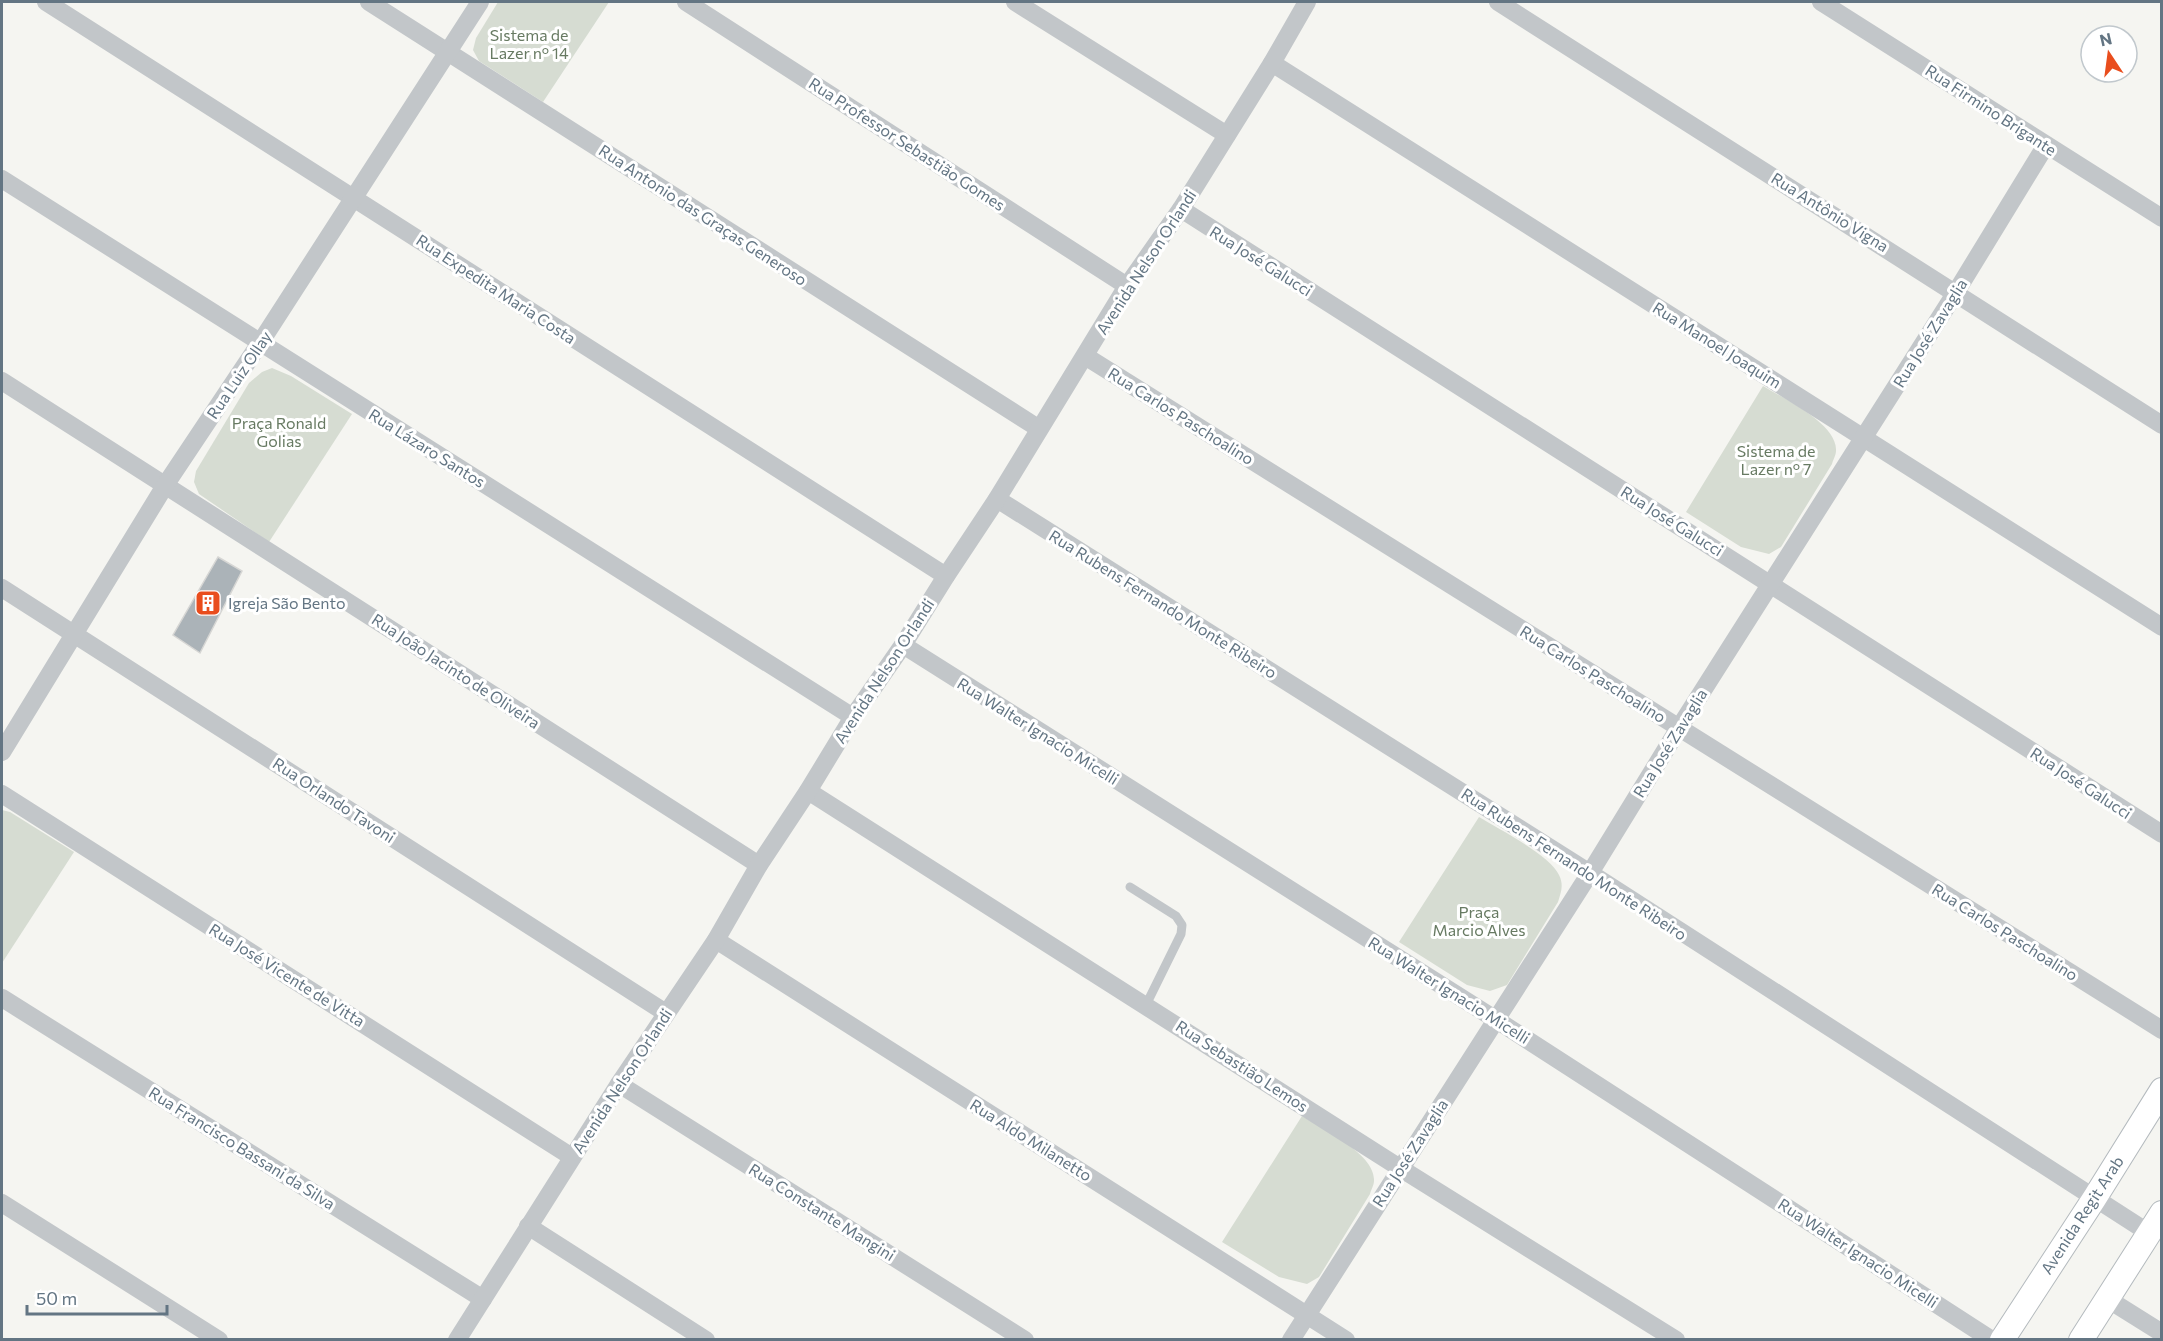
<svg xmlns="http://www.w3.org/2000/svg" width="2163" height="1341" font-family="Commissioner,sans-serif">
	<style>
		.park { fill: #d6dcd2 }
		.building { fill: #abb3b8; stroke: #d6d6d4; stroke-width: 1.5 }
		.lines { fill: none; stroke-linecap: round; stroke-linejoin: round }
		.secondary-casing { stroke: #b4babe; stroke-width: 26 }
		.service { stroke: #c2c6c9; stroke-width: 9 }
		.minor { stroke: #c2c6c9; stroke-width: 18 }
		.secondary { stroke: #fff; stroke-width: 24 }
		.labels { text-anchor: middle; stroke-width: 6; stroke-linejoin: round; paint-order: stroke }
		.park-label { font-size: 16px; fill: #677a62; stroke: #fff }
		.street-label { font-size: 16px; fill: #637583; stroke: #fff }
		.poi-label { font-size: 16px; fill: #637583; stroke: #fff; text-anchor: start }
	</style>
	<rect width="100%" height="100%" fill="#f5f5f1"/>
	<!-- park -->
	<g class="park">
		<path d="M498,2H609L543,102L479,61L473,50L476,38Z"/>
		<path d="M272,368L291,376L352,414L269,542L199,494L194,482L196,471L249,383L262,372Z"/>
		<path d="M1763,386C1783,398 1838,424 1836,451C1836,455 1833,460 1832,464L1781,547L1769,554L1741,547L1686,512Z"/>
		<path d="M2,810L10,812L74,852L2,963Z"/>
		<path d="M1479,817C1499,829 1551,856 1559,875C1564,885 1561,892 1558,902L1507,985L1490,991L1467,985L1399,942Z"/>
		<path d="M1302,1116C1321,1128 1376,1154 1374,1181C1374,1185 1371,1190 1370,1194L1319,1277L1307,1284L1279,1277L1222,1242Z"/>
	</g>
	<!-- building -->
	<path class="building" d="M218,557L242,571L200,653L173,635Z"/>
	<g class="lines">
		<!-- secondary casing -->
		<g class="secondary-casing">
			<g id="secondary">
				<path d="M2002,1340L2094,1199L2162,1090"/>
				<path d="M2081,1340L2162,1213"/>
			</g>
		</g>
		<!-- service -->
		<path class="service" d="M1130,887L1176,916L1182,925L1181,934L1146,1005"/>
		<!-- minor -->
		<g class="minor">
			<path d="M46,2L946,576"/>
			<path d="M369,2L1038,428"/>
			<path d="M686,2L1127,286"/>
			<path d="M1015,2L1227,135"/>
			<path d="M1498,2L2162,425"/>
			<path d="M1821,2L2162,218"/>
			<path d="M1272,63L2162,627"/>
			<path d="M2,179L853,717"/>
			<path d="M1181,209L2162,834"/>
			<path d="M1085,356L2162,1030"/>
			<path d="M2,381L759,865"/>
			<path d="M997,499L1590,873L2149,1233"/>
			<path d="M2,588L666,1013"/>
			<path d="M903,645L1495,1019L1992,1340"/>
			<path d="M2,752L166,484L260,343L480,2"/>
			<path d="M808,791L1400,1168L1676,1340"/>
			<path d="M2,794L572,1157"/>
			<path d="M716,940L1346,1340"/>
			<path d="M2,998L483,1299"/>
			<path d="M619,1084L1025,1340"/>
			<path d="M2,1203L219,1340"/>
			<path d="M528,1226L706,1340"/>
			<path d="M2106,1298L2162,1333"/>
			<path d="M457,1340L619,1084L716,940L759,865L808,791L853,717L903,645L946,576L997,499L1127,286L1181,209L1272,63L1307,2"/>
			<path d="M1291,1340L1590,873L1679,728L1956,292L2046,145"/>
		</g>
		<!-- secondary -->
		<use href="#secondary" class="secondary"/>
	</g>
	<!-- icons -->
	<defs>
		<g id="building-square" transform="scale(1.35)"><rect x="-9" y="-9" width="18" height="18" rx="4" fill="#e94d1d" stroke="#fff"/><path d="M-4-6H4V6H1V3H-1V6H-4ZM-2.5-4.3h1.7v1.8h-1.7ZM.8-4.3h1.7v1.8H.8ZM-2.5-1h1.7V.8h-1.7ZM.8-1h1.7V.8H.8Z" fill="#fff"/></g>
	</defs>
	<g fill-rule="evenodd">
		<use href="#building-square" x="208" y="603"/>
	</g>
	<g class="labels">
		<!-- park labels -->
		<g class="park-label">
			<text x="529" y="41">Sistema de<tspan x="529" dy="18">Lazer nº 14</tspan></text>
			<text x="279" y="429">Praça Ronald<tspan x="279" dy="18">Golias</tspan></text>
			<text x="1776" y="457">Sistema de<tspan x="1776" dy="18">Lazer nº 7</tspan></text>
			<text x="1479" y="918">Praça<tspan x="1479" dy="18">Marcio Alves</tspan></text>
		</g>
		<!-- street labels -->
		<g class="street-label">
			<text transform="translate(1991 110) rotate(33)" y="6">Rua Firmino Brigante</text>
			<text transform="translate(907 144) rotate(33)" y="6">Rua Professor Sebastião Gomes</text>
			<text transform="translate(1830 212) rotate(32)" y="6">Rua Antônio Vigna</text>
			<text transform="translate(703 215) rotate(33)" y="6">Rua Antonio das Graças Generoso</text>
			<text transform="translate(1261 261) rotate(32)" y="6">Rua José Galucci</text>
			<text transform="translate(1146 262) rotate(-57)" y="6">Avenida Nelson Orlandi</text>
			<text transform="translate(496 289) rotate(33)" y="6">Rua Expedita Maria Costa</text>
			<text transform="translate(1930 333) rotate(-58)" y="6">Rua José Zavaglia</text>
			<text transform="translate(1717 345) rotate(32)" y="6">Rua Manoel Joaquim</text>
			<text transform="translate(239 375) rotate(-56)" y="6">Rua Luiz Ollay</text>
			<text transform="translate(1181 416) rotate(32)" y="6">Rua Carlos Paschoalino</text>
			<text transform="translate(427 448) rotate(32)" y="6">Rua Lázaro Santos</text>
			<text transform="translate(1672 521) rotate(32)" y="6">Rua José Galucci</text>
			<text transform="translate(1163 604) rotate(32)" y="6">Rua Rubens Fernando Monte Ribeiro</text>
			<text transform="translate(456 671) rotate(33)" y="6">Rua João Jacinto de Oliveira</text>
			<text transform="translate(884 671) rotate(-57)" y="6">Avenida Nelson Orlandi</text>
			<text transform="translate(1593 674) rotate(32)" y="6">Rua Carlos Paschoalino</text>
			<text transform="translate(1038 731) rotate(32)" y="6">Rua Walter Ignacio Micelli</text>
			<text transform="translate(1670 743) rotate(-58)" y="6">Rua José Zavaglia</text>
			<text transform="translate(2081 783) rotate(33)" y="6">Rua José Galucci</text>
			<text transform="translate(334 800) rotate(33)" y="6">Rua Orlando Tavoni</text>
			<text transform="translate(1574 864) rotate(33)" y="6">Rua Rubens Fernando Monte Ribeiro</text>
			<text transform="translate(2005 932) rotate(32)" y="6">Rua Carlos Paschoalino</text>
			<text transform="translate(287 975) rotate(32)" y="6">Rua José Vicente de Vitta</text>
			<text transform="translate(1449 990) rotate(32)" y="6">Rua Walter Ignacio Micelli</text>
			<text transform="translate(1242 1066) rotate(33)" y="6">Rua Sebastião Lemos</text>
			<text transform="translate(622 1081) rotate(-57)" y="6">Avenida Nelson Orlandi</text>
			<text transform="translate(1031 1140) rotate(32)" y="6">Rua Aldo Milanetto</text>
			<text transform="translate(242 1148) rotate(32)" y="6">Rua Francisco Bassani da Silva</text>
			<text transform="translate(1410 1153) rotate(-57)" y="6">Rua José Zavaglia</text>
			<text transform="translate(822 1212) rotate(32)" y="6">Rua Constante Mangini</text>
			<text transform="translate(2082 1215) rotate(-57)" y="6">Avenida Regit Arab</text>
			<text transform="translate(1858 1253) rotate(33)" y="6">Rua Walter Ignacio Micelli</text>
		</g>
		<!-- poi labels -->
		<g class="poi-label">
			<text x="228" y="609">Igreja São Bento</text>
		</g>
	</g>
	<!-- border -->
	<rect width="2163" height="1341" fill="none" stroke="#637583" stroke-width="6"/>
	<!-- north arrow -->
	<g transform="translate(2109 54) rotate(347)"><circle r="28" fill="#ffffff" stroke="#c1c8cd" stroke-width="1.5"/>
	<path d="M0-4.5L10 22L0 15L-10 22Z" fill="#e94d1d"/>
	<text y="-9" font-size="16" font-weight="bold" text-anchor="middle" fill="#637583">N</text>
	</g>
	<!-- scale -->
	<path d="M27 1305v9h140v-9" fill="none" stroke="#637583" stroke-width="3"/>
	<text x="36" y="1305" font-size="18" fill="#637583" stroke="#ffffff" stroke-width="4.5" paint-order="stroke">50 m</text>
</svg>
